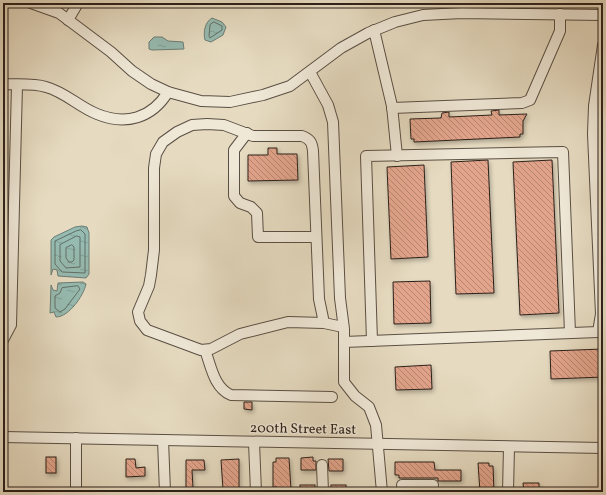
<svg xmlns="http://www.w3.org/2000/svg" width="606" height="495" font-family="Vollkorn,serif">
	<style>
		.water { fill: url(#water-ripples); stroke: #6c7d75 }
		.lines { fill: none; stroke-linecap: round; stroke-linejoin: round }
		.shore { stroke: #616e66; stroke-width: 1 }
		.building { fill: url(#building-back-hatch); stroke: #2c201a; filter: url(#shadow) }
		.minor-casing { stroke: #5a4f44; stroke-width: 12 }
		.minor { stroke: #efe8d7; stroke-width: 10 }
		.labels { text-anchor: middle; stroke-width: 3; stroke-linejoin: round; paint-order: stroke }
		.street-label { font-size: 14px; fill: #2c201a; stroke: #efe8d7 }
	</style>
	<defs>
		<pattern id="water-ripples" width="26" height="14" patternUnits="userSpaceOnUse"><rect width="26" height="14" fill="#96bbb1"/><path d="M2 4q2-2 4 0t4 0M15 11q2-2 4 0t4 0" fill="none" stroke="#81a098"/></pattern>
		<pattern id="building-back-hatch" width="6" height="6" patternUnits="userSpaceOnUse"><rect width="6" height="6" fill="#e2a48b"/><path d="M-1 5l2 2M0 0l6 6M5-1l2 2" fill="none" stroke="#b78571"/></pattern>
		<filter id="shadow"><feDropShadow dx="1.5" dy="2.5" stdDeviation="2" flood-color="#0004"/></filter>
	</defs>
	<rect width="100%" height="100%" fill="#e6dbc1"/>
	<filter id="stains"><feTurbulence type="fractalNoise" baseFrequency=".005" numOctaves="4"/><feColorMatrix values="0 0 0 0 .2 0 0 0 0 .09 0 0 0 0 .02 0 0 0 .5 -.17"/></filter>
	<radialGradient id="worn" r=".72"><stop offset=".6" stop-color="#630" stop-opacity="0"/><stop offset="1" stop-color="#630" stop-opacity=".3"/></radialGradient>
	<!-- water -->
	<g class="water">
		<path d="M212,18L222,22L226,27L223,35L211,42L205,40C203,32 205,22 212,18Z"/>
		<path d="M154,37H162L168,41L183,42L184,49L152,50L149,49V42Z"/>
		<path d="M82,226L87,227L89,233V274L86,278L58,276L57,270L53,269L51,275V240L54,237L75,227Z"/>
		<path d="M83,282L86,284C84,295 69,317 56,317L54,312L50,313L51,285L53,290L57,291L58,283Z"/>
	</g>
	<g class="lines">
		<!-- shore -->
		<g class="shore">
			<path d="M214,22L222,26V30L210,38L209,36L210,25Z"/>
			<path d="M81,230L85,234V273L62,272L55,264V241L76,231Z"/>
			<path d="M77,236L80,237V267L66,268L60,261V245Z"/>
			<path d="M72,245L74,247V260L72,262H69L66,258V248Z"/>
			<path d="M78,286L80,289L65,309L60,312L55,308V296L60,293L62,288Z"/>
		</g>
	</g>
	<!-- building -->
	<g class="building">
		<path d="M499,110V115L527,114L523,121V134H520V137L414,142V139H411L410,119L441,118L442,113L449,112V117L492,115L491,111Z"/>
		<path d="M268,148H277V154H297L298,180L248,181V155H268Z"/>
		<path d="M488,160L494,293L456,294L451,162Z"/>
		<path d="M552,160L559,313L520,315L513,162Z"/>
		<path d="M424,165L428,257L391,259L387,167Z"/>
		<path d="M430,281L431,323L394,324L393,282Z"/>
		<path d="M603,349V377L551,379L550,351Z"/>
		<path d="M431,365L432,389L396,390L395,367Z"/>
		<path d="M244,402H252V410L244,409Z"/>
		<rect x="46" y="457" width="10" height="16"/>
		<path d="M313,457V461H316V470H301V458Z"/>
		<path d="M276,458H289L291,490H277V487H273V462H276Z"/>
		<path d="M126,459H135L136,468L145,467V476L126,477Z"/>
		<path d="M239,459V489H223L221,460Z"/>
		<path d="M328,459H343V471H329Z"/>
		<path d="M186,460H204L205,470H192L193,488L186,489Z"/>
		<path d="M395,462H434L435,470H461V481H438V478H399V475H395Z"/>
		<path d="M478,463H489V466H493L494,492H480Z"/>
		<path d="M523,483H539V492H524Z"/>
		<rect x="300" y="485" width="15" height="7"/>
		<rect x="331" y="485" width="15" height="7"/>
	</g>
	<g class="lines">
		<!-- minor casing -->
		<g class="minor-casing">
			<g id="minor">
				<path d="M31,3L59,13L111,52L132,71L151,84L168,92L201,101L230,102L263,95L290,86L341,48L368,33L395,22L423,15L462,13L603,15"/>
				<path d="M68,20L78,3"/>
				<path d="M374,30L392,106L397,156"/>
				<path d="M310,72L328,105L333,122L340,298L344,329V382L355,396L369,407L376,425L382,492"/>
				<path d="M3,84C16,85 33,83 46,87C65,92 79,107 97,114C126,126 152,118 168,92"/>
				<path d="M392,108L522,103L530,100L560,31V14"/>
				<path d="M247,133L234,150V196L240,203L251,207L257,213L258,237H316"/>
				<path d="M324,323L319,299L313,151C312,142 310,139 302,136H253L224,125L207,124L192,125L177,132L163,142L156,154L154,168V250L151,275L149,286L138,312L140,321L147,330L201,350L211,349L240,334L288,322L324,323L343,327"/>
				<path d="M3,340L11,325L17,85"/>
				<path d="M372,341L366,156L563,152L570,333"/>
				<path d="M344,342L598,332L601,314L593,134L594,106L603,45"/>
				<path d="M205,350C211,366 214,388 231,395L332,397"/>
				<path d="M3,437L603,448"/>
				<path d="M76,438V492"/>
				<path d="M163,440L165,492"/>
				<path d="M254,442L256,492"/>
				<path d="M322,465L323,492"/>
				<path d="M402,485H433"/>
				<path d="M508,492L509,447"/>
			</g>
		</g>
		<!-- minor -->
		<use href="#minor" class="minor"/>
	</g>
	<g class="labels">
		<!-- street labels -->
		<g class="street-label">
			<text transform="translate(303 428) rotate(1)" y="5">200th Street East</text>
		</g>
	</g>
	<!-- margin -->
	<rect width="606" height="495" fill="none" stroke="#e6dbc1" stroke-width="16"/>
	<rect x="4" y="4" width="598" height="487" fill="none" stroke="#2c201a" stroke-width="2"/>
	<rect x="8" y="8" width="590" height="479" fill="none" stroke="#2c201a"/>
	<rect width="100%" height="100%" filter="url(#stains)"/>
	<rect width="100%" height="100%" fill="url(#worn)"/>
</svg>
